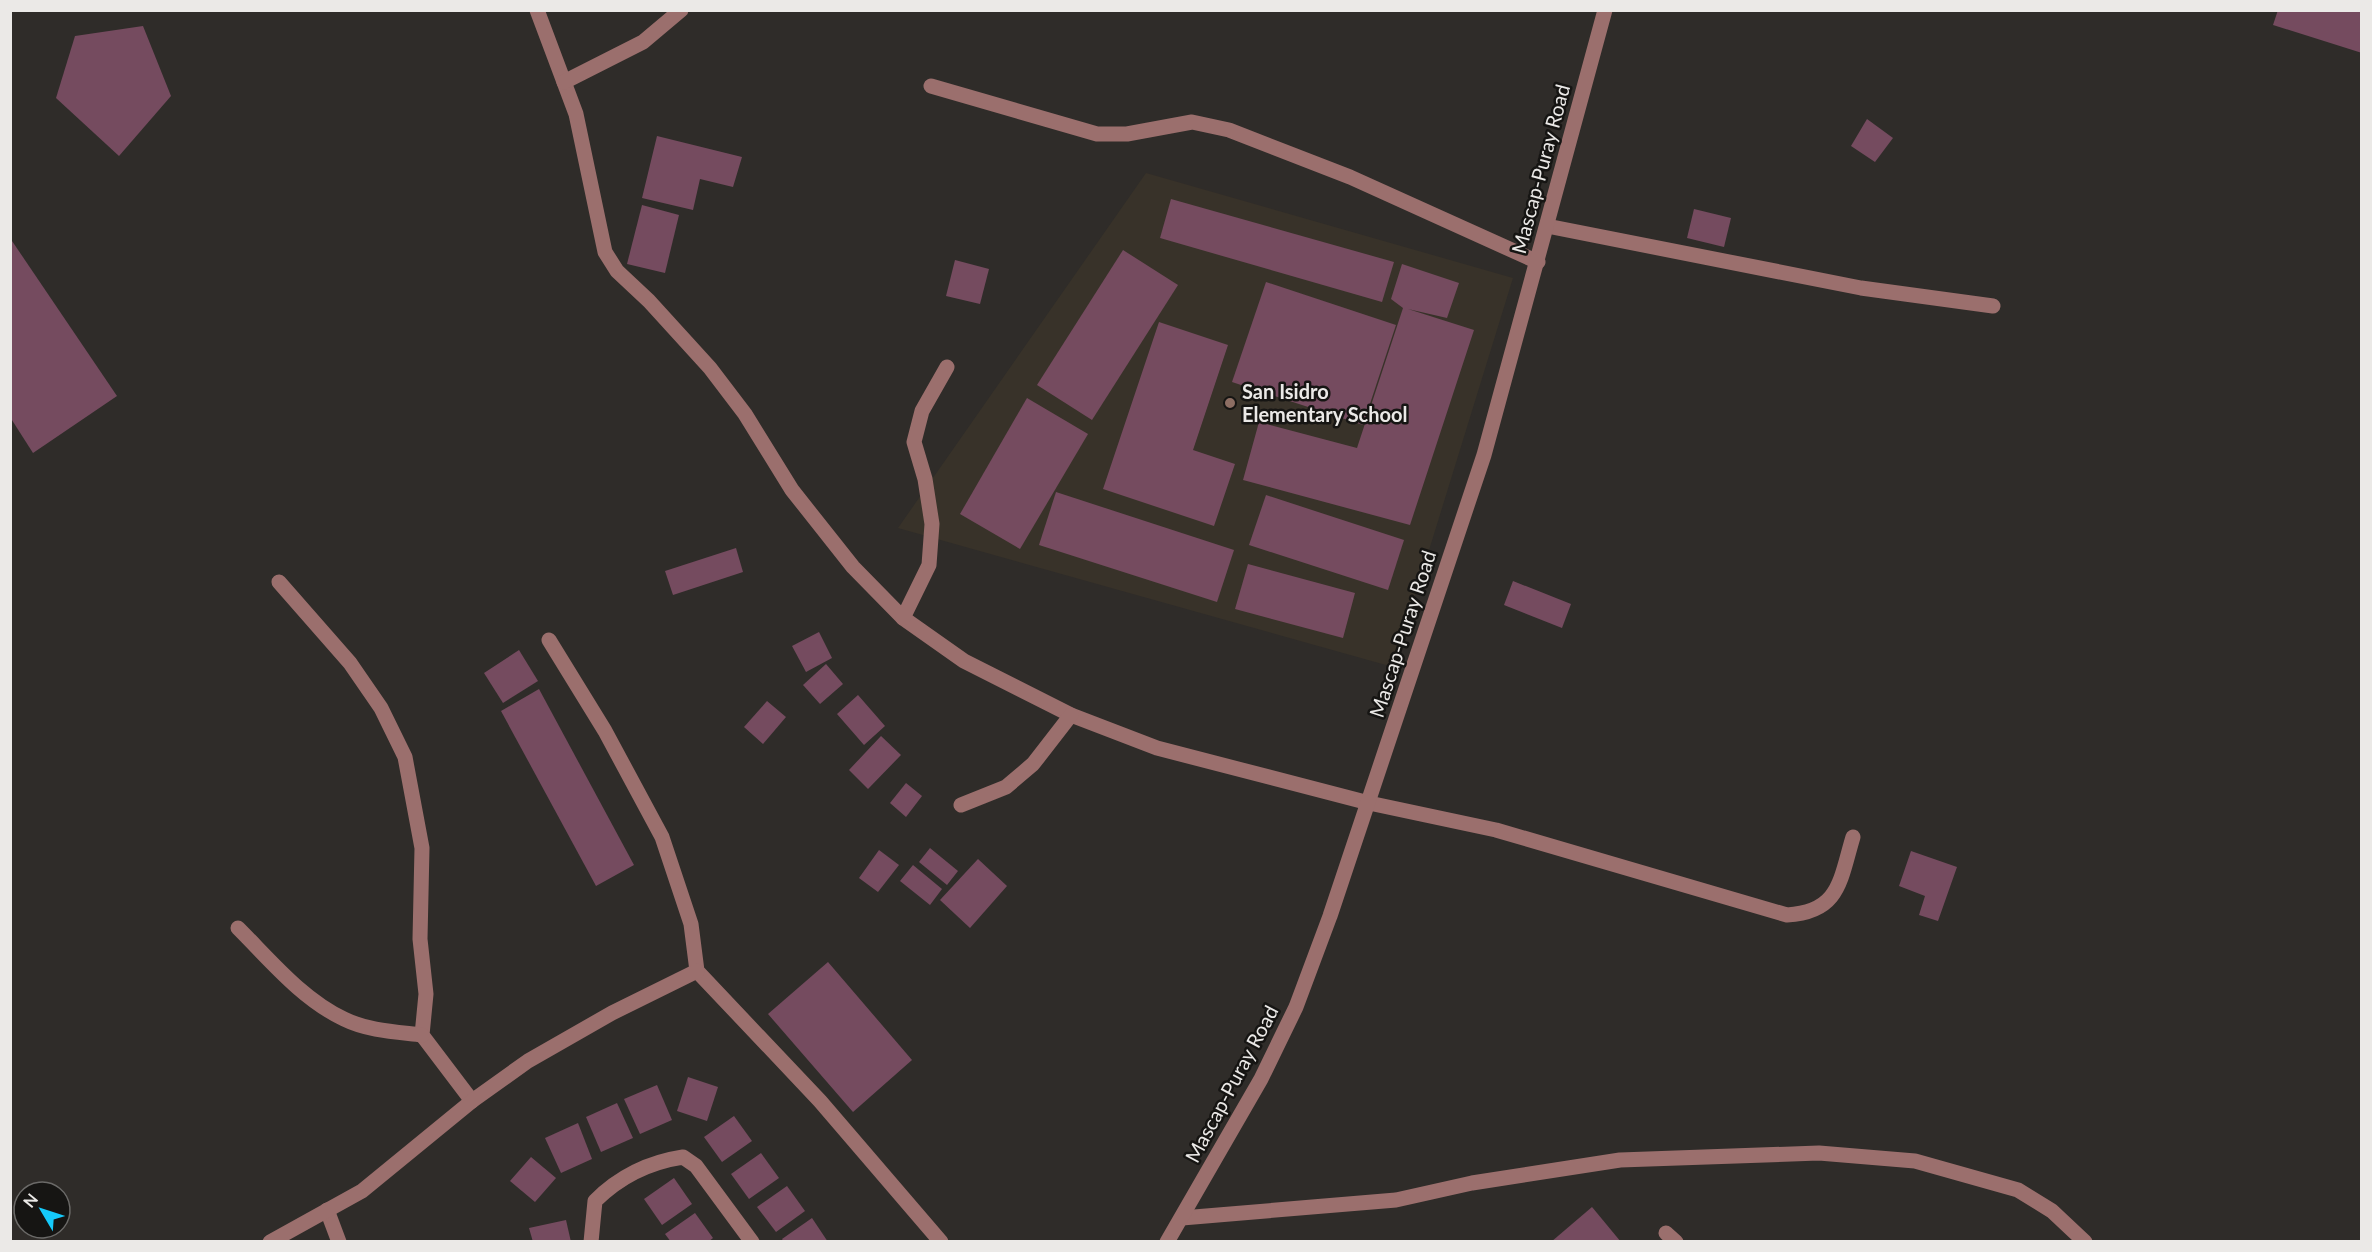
<svg xmlns="http://www.w3.org/2000/svg" width="2372" height="1252" font-family="Lato,sans-serif">
	<style>
		.built { fill: #383229 }
		.building { fill: #754b5f }
		.lines { fill: none; stroke-linecap: round; stroke-linejoin: round }
		.minor { stroke: #9b6f6d; stroke-width: 15 }
		.education-dot { fill: #8d6e63; stroke: #161513; stroke-width: 2 }
		.labels { text-anchor: middle; stroke-width: 5; stroke-linejoin: round; paint-order: stroke }
		.street-label { font-size: 20px; fill: #ebe9e7; stroke: #161513 }
		.poi-label { font-size: 20px; font-weight: bold; fill: #ebe9e7; stroke: #161513; text-anchor: start }
	</style>
	<rect width="100%" height="100%" fill="#2f2c29"/>
	<!-- built -->
	<path class="built" d="M1146,173L1513,278L1393,667L898,528Z"/>
	<!-- building -->
	<g class="building">
		<path d="M2278,10H2362V53L2273,25Z"/>
		<path d="M143,26L171,96L119,156L56,98L75,36Z"/>
		<path d="M1867,119L1893,138L1875,162L1851,146Z"/>
		<path d="M657,136L742,157L733,187L700,179L693,210L642,198Z"/>
		<path d="M1171,199L1394,262L1382,302L1160,238Z"/>
		<path d="M642,205L679,215L665,273L627,264Z"/>
		<path d="M1694,209L1731,218L1724,247L1687,238Z"/>
		<path d="M10,238L117,396L33,453L10,417Z"/>
		<path d="M1123,250L1178,285L1092,420L1037,385Z"/>
		<path d="M955,260L989,269L980,304L946,296Z"/>
		<path d="M1402,264L1459,283L1447,318L1408,309L1474,330L1410,525L1243,480L1259,422L1357,448L1403,308L1391,299Z"/>
		<path d="M1266,282L1396,325L1363,425L1232,382Z"/>
		<path d="M1159,322L1228,345L1193,450L1235,464L1214,526L1103,489Z"/>
		<path d="M1027,398L1088,434L1020,549L960,514Z"/>
		<path d="M1056,492L1234,550L1217,602L1039,545Z"/>
		<path d="M1266,495L1404,540L1388,590L1249,545Z"/>
		<path d="M736,548L743,572L673,595L665,571Z"/>
		<path d="M1248,564L1355,593L1343,638L1235,609Z"/>
		<path d="M1513,581L1571,604L1562,628L1504,605Z"/>
		<path d="M819,632L832,658L806,672L792,646Z"/>
		<path d="M519,650L538,681L503,703L484,673Z"/>
		<path d="M826,664L843,684L820,704L803,685Z"/>
		<path d="M539,689L634,865L596,886L501,711Z"/>
		<path d="M858,695L885,726L864,745L837,714Z"/>
		<path d="M767,701L786,717L763,744L744,727Z"/>
		<path d="M881,736L901,755L868,789L849,770Z"/>
		<path d="M906,783L922,796L906,817L890,803Z"/>
		<path d="M930,848L958,871L947,885L919,862Z"/>
		<path d="M879,850L899,865L878,892L859,878Z"/>
		<path d="M1911,851L1957,867L1938,921L1919,915L1925,896L1899,886Z"/>
		<path d="M978,859L1007,886L970,928L940,900Z"/>
		<path d="M913,865L942,889L930,905L900,881Z"/>
		<path d="M828,962L912,1060L853,1112L768,1014Z"/>
		<path d="M688,1077L718,1087L707,1121L677,1111Z"/>
		<path d="M657,1085L672,1120L640,1134L624,1099Z"/>
		<path d="M617,1103L633,1138L601,1152L586,1117Z"/>
		<path d="M734,1116L752,1141L722,1162L704,1137Z"/>
		<path d="M578,1123L592,1159L561,1173L545,1138Z"/>
		<path d="M761,1153L779,1178L749,1199L731,1174Z"/>
		<path d="M531,1157L556,1178L535,1202L510,1181Z"/>
		<path d="M674,1178L692,1204L662,1225L644,1199Z"/>
		<path d="M787,1186L805,1211L776,1232L757,1207Z"/>
		<path d="M1592,1207L1621,1242H1551Z"/>
		<path d="M695,1213L713,1238L708,1242H671L665,1234Z"/>
		<path d="M812,1218L828,1242H784L782,1239Z"/>
		<path d="M566,1220L571,1242H533L529,1228Z"/>
	</g>
	<g class="lines">
		<!-- minor -->
		<g class="minor">
			<path d="M537,10L576,114L605,252L617,271L649,301L710,368L745,414L792,490L853,567L903,618L964,661L1071,715L1157,748L1369,803L1496,830L1787,915C1840,912 1840,880 1853,837"/>
			<path d="M564,82L643,42L681,10"/>
			<path d="M931,86L1097,134H1127L1192,122L1229,130L1350,177L1538,262"/>
			<path d="M1547,226L1861,288L1993,306"/>
			<path d="M279,582L350,663L381,708L405,757L422,848L420,939L426,994L422,1035L472,1101"/>
			<path d="M903,618L929,565L932,524L925,479L914,442L922,411L947,367"/>
			<path d="M549,640L605,731L662,837L691,924L697,971L820,1101L941,1242"/>
			<path d="M961,805L1006,787L1033,764L1071,715"/>
			<path d="M238,928C271,961 302,999 344,1019C368,1031 397,1032 422,1035"/>
			<path d="M327,1210L339,1242"/>
			<path d="M1182,1218L1396,1200L1472,1183L1620,1160L1819,1153L1915,1161L2018,1190L2052,1211L2085,1242"/>
			<path d="M1666,1233L1676,1242"/>
			<path d="M270,1242L362,1191L472,1101L528,1061L612,1013L697,971"/>
			<path d="M591,1242L595,1201C619,1177 650,1162 683,1157L696,1166L752,1242"/>
			<path d="M1167,1242L1261,1079L1296,1007L1330,916L1484,455L1605,10"/>
		</g>
	</g>
	<!-- markers -->
	<circle class="education-dot" cx="1230" cy="403" r="6"/>
	<g class="labels">
		<!-- street labels -->
		<g class="street-label">
			<text transform="translate(1541 169) rotate(-75)" y="7">Mascap-Puray Road</text>
			<text transform="translate(1403 634) rotate(-72)" y="7">Mascap-Puray Road</text>
			<text transform="translate(1232 1084) rotate(-62)" y="7">Mascap-Puray Road</text>
		</g>
		<!-- poi labels -->
		<g class="poi-label">
			<text x="1242" y="399">San Isidro<tspan x="1242" dy="23">Elementary School</tspan></text>
		</g>
	</g>
	<!-- border -->
	<rect width="2372" height="1252" fill="none" stroke="#ebe9e7" stroke-width="24"/>
	<!-- north arrow -->
	<g transform="translate(42 1210) rotate(309)"><circle r="28" fill="#161513" stroke="#6b6a68" stroke-width="1.5"/>
	<path d="M0-4.5L10 22L0 15L-10 22Z" fill="#15cafb"/>
	<text y="-9" font-size="16" font-weight="bold" text-anchor="middle" fill="#ebe9e7">N</text>
	</g>
</svg>
